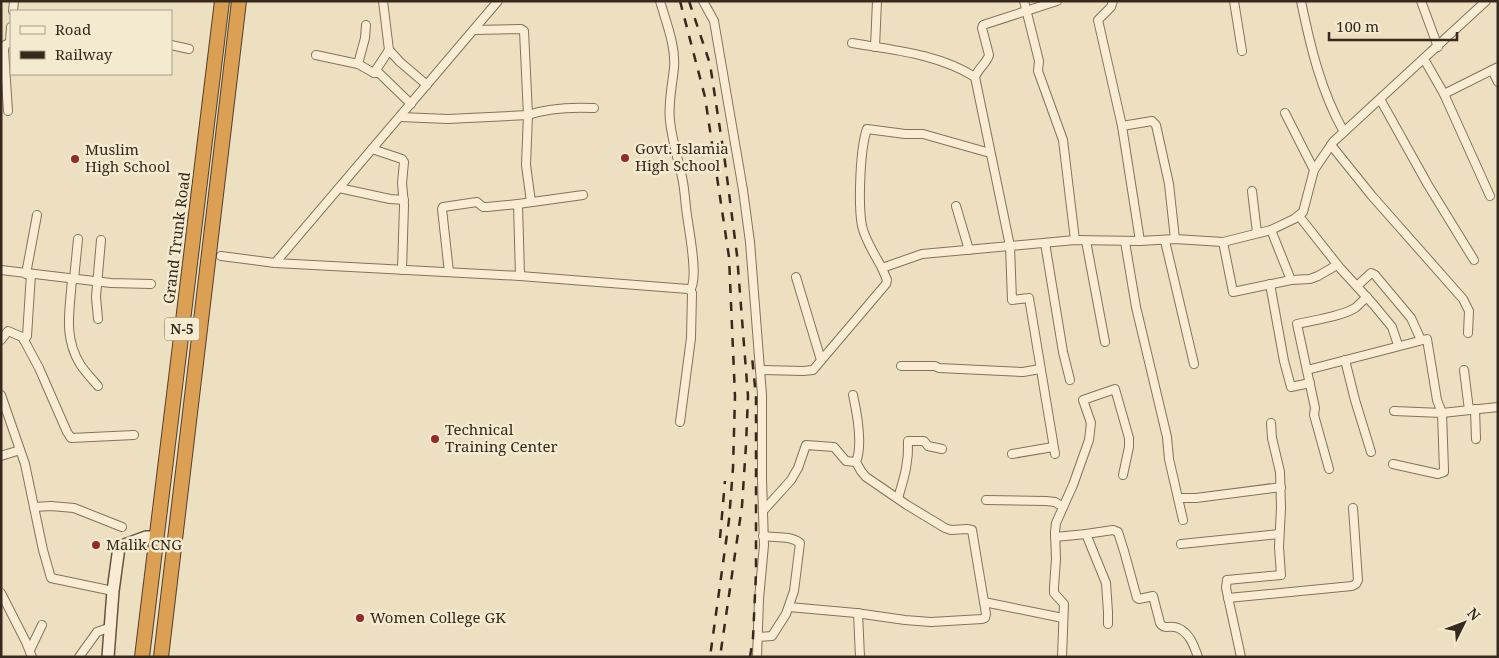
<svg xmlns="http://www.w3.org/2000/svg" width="1499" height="658" font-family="'Noto Serif',serif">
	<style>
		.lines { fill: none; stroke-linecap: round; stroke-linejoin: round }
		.street-casing { stroke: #867159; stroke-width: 10 }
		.secondary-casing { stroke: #67523c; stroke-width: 14 }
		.highway-casing { stroke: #533f2d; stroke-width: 16 }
		.street { stroke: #f8edd4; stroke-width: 8 }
		.secondary { stroke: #f8edd4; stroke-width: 11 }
		.highway { stroke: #dba053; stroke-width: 14 }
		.rail { stroke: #36291d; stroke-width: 2.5; stroke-dasharray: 9 9; stroke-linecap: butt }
		.poi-dot { fill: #932b2b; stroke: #f4ead0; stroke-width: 2 }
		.labels { text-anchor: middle; stroke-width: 5; stroke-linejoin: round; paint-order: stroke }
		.shield { fill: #f4ead0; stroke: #6f6353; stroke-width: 1 }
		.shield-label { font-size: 14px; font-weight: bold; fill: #36291d }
		.poi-label { font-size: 15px; fill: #36291d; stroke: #f4ead0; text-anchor: start }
		.street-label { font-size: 15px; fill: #36291d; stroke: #f4ead0 }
	</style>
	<rect width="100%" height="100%" fill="#ede0c1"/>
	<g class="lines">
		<!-- street casing -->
		<g class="street-casing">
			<g id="street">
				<path d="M383,1L389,50L400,62L427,85"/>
				<path d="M660,1C666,22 676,46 674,68C672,87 668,103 670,121C672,140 678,159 682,177C685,190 685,203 687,215C689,231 699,279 690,290"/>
				<path d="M703,1L714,21L743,190L750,242L762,395V479L764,545L759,599L757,657"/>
				<path d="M1024,1L1039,61L1038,71L1063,140L1075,240"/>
				<path d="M1113,1L1111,7L1098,20L1122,126L1140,241L1175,239L1223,242L1271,230L1294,219L1303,212L1314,170L1333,142L1486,1"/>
				<path d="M1234,1L1242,51"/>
				<path d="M1301,1C1310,45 1321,92 1344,132"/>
				<path d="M1421,1L1438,47"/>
				<path d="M13,11L14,1"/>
				<path d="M474,30L521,29L524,31L528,115L526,165L531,202"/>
				<path d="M10,42L11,27"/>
				<path d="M852,43C894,50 938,54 975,77"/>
				<path d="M171,45L189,49"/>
				<path d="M875,47L877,1"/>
				<path d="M316,55L358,64L374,73H379L411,104"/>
				<path d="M1424,59L1444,94L1490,196"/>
				<path d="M358,64L365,38L366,25"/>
				<path d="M1492,70L1498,82"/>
				<path d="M374,73L389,50"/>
				<path d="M1444,94L1498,67"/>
				<path d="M1380,99L1428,185L1474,260"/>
				<path d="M8,111L4,50L5,45L11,42"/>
				<path d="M1285,113L1314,170"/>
				<path d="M400,117L448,119L528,115C548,108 573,107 594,108"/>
				<path d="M1122,126L1152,121L1156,125L1169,184L1175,239"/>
				<path d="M1331,145L1372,196L1463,299L1469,311L1468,333"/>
				<path d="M372,149L402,159L404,162L402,183L404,205L402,270"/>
				<path d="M339,188L390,199L404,200"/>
				<path d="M1252,191L1257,233"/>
				<path d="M518,204L520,276"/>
				<path d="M956,206L969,250"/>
				<path d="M1299,216L1340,268L1373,304L1392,327L1398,345"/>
				<path d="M1271,230L1291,280"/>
				<path d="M1086,241L1105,342"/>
				<path d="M1165,241L1194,364"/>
				<path d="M1125,242L1136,307L1167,437L1169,459L1183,520"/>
				<path d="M1223,242L1233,292L1291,280L1310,279L1318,276L1337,265"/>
				<path d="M1045,243L1063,352L1070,380"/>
				<path d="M221,256L275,263L520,276L688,289L690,290L692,293L691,338L680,422"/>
				<path d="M275,263L498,1"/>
				<path d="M882,268C875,255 865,240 862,226C858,205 860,148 867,129L905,134H923L990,153"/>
				<path d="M1,270L111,283L151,284"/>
				<path d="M449,272L442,209L443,207L477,202L483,207H487L518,204L583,195"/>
				<path d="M26,274L37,215"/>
				<path d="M796,277L821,360"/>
				<path d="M72,279C70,310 63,336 80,364C85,372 92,379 98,386"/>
				<path d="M74,279L78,239"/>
				<path d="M1270,284L1284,361L1291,387L1310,383"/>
				<path d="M1357,286L1370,274L1371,273L1375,275L1411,318L1421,340"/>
				<path d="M98,319L96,297L101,240"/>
				<path d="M1,340L8,331L22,337L24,340L39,368L67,432L71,438L134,435"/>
				<path d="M24,340L27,336L31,274"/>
				<path d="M1345,360L1355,400L1371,452"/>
				<path d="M901,366H935L939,368L1023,372L1040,369"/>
				<path d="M760,370L803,371L813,370L886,284L887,280L882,268L922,254L1075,240L1140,241"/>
				<path d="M1307,370L1427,339L1437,400L1442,413L1498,407"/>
				<path d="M1464,370L1469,410"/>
				<path d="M1,395L25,464L43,550L51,578L113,591"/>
				<path d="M1475,409L1476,439"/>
				<path d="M1012,454L1053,447"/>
				<path d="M1055,454L1029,298L1012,300L1010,246L975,77C979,67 987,63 989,55L982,28L983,25L1057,1"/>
				<path d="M1,456L20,450"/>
				<path d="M1393,464L1438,474L1444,472V470L1442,413L1394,411"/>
				<path d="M1329,469L1314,415L1315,408L1297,324C1314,320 1340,317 1355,308C1359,305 1363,300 1367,297"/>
				<path d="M898,498C904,478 909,463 908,441H924L928,446L942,449"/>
				<path d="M1178,498H1196L1281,487"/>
				<path d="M986,500L1046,501L1055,502L1063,507"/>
				<path d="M34,507L51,506L74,508L122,527"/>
				<path d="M763,511L791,480L798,468L806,445L834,447L846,461L856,462"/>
				<path d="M1086,534L1106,583L1108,612V624"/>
				<path d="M1055,537L1086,534L1113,530L1118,532L1124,551L1137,598L1139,599L1153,596L1160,623C1165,631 1170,624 1178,628C1190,633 1194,646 1198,657"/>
				<path d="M1181,544L1279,534"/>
				<path d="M1,593L26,642L32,657"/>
				<path d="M1228,598L1352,586L1356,584L1358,580L1353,508"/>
				<path d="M984,602L1063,618"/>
				<path d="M789,607L856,613L905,620L931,622L982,619L985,618L986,614L972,530L967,529L951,530L945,528L907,505L866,477L861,471L856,462C863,445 857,413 853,395"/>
				<path d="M858,613L860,657"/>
				<path d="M758,637L772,636L786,614L794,591L800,543C790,535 775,538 763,536"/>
				<path d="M30,650L42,625"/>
				<path d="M79,657L97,632L111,627"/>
				<path d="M1062,657L1064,604L1054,593V587L1056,559L1055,532L1056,523L1073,485L1089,440L1091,423L1083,400L1115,389L1129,438V447L1123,475"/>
				<path d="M1241,657L1226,588L1227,580L1281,575L1279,547L1281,508L1280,472L1272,438L1271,423"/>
			</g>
		</g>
		<!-- secondary casing -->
		<g class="secondary-casing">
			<path id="secondary" d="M108,657L113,591L119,547L146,537H157"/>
		</g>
		<!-- highway casing -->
		<g class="highway-casing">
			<g id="highway">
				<path d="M142,657L222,1"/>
				<path d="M161,657L239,1"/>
			</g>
		</g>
		<!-- street -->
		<use href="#street" class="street"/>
		<!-- secondary -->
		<use href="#secondary" class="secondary"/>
		<!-- highway -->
		<use href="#highway" class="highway"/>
		<!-- rail -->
		<g class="rail">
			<path d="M680,1L705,97L729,257L735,396L733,468L729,520L710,657"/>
			<path d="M689,1L710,64L725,162L737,255L748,396L746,445L742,506L720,657"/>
			<path d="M720,538L725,481"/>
			<path d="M750,657L753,638L756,573V396L752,357"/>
		</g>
	</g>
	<!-- markers -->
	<g class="poi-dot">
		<circle cx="625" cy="158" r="5"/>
		<circle cx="75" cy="159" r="5"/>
		<circle cx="435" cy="439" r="5"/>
		<circle cx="96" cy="545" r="5"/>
		<circle cx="360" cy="618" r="5"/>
	</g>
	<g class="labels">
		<!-- shield labels -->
		<rect class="shield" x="164.5" y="317.5" width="35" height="23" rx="4"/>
		<g class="shield-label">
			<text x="182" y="334">N-5</text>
		</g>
		<!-- poi labels -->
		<g class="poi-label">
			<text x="635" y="154">Govt. Islamia<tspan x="635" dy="17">High School</tspan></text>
			<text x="85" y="155">Muslim<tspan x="85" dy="17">High School</tspan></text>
			<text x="445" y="435">Technical<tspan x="445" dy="17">Training Center</tspan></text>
			<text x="106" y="550">Malik CNG</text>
			<text x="370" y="623">Women College GK</text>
		</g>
		<!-- street labels -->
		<g class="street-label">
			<text transform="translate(177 238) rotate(-83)" y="5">Grand Trunk Road</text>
		</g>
	</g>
	<!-- border -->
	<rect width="1499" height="658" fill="none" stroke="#36291d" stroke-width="5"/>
	<!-- legend -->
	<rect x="10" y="10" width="162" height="65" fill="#f4ead0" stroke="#a89d88"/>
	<rect x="20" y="26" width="25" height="8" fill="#f8edd4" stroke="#a89d88"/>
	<text x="55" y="35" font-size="15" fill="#36291d">Road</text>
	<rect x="20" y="51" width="25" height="8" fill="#36291d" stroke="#a89d88"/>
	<text x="55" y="60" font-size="15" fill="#36291d">Railway</text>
	<!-- north arrow -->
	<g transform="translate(1464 623) rotate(48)" stroke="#f4ead0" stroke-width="4" paint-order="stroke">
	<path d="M0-4L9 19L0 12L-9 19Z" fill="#36291d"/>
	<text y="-8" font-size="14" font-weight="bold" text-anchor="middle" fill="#36291d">N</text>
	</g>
	<!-- scale -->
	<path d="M1329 32v8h128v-8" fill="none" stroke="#36291d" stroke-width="2.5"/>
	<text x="1336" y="32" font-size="15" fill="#36291d" stroke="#f4ead0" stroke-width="4" paint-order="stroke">100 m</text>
</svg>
